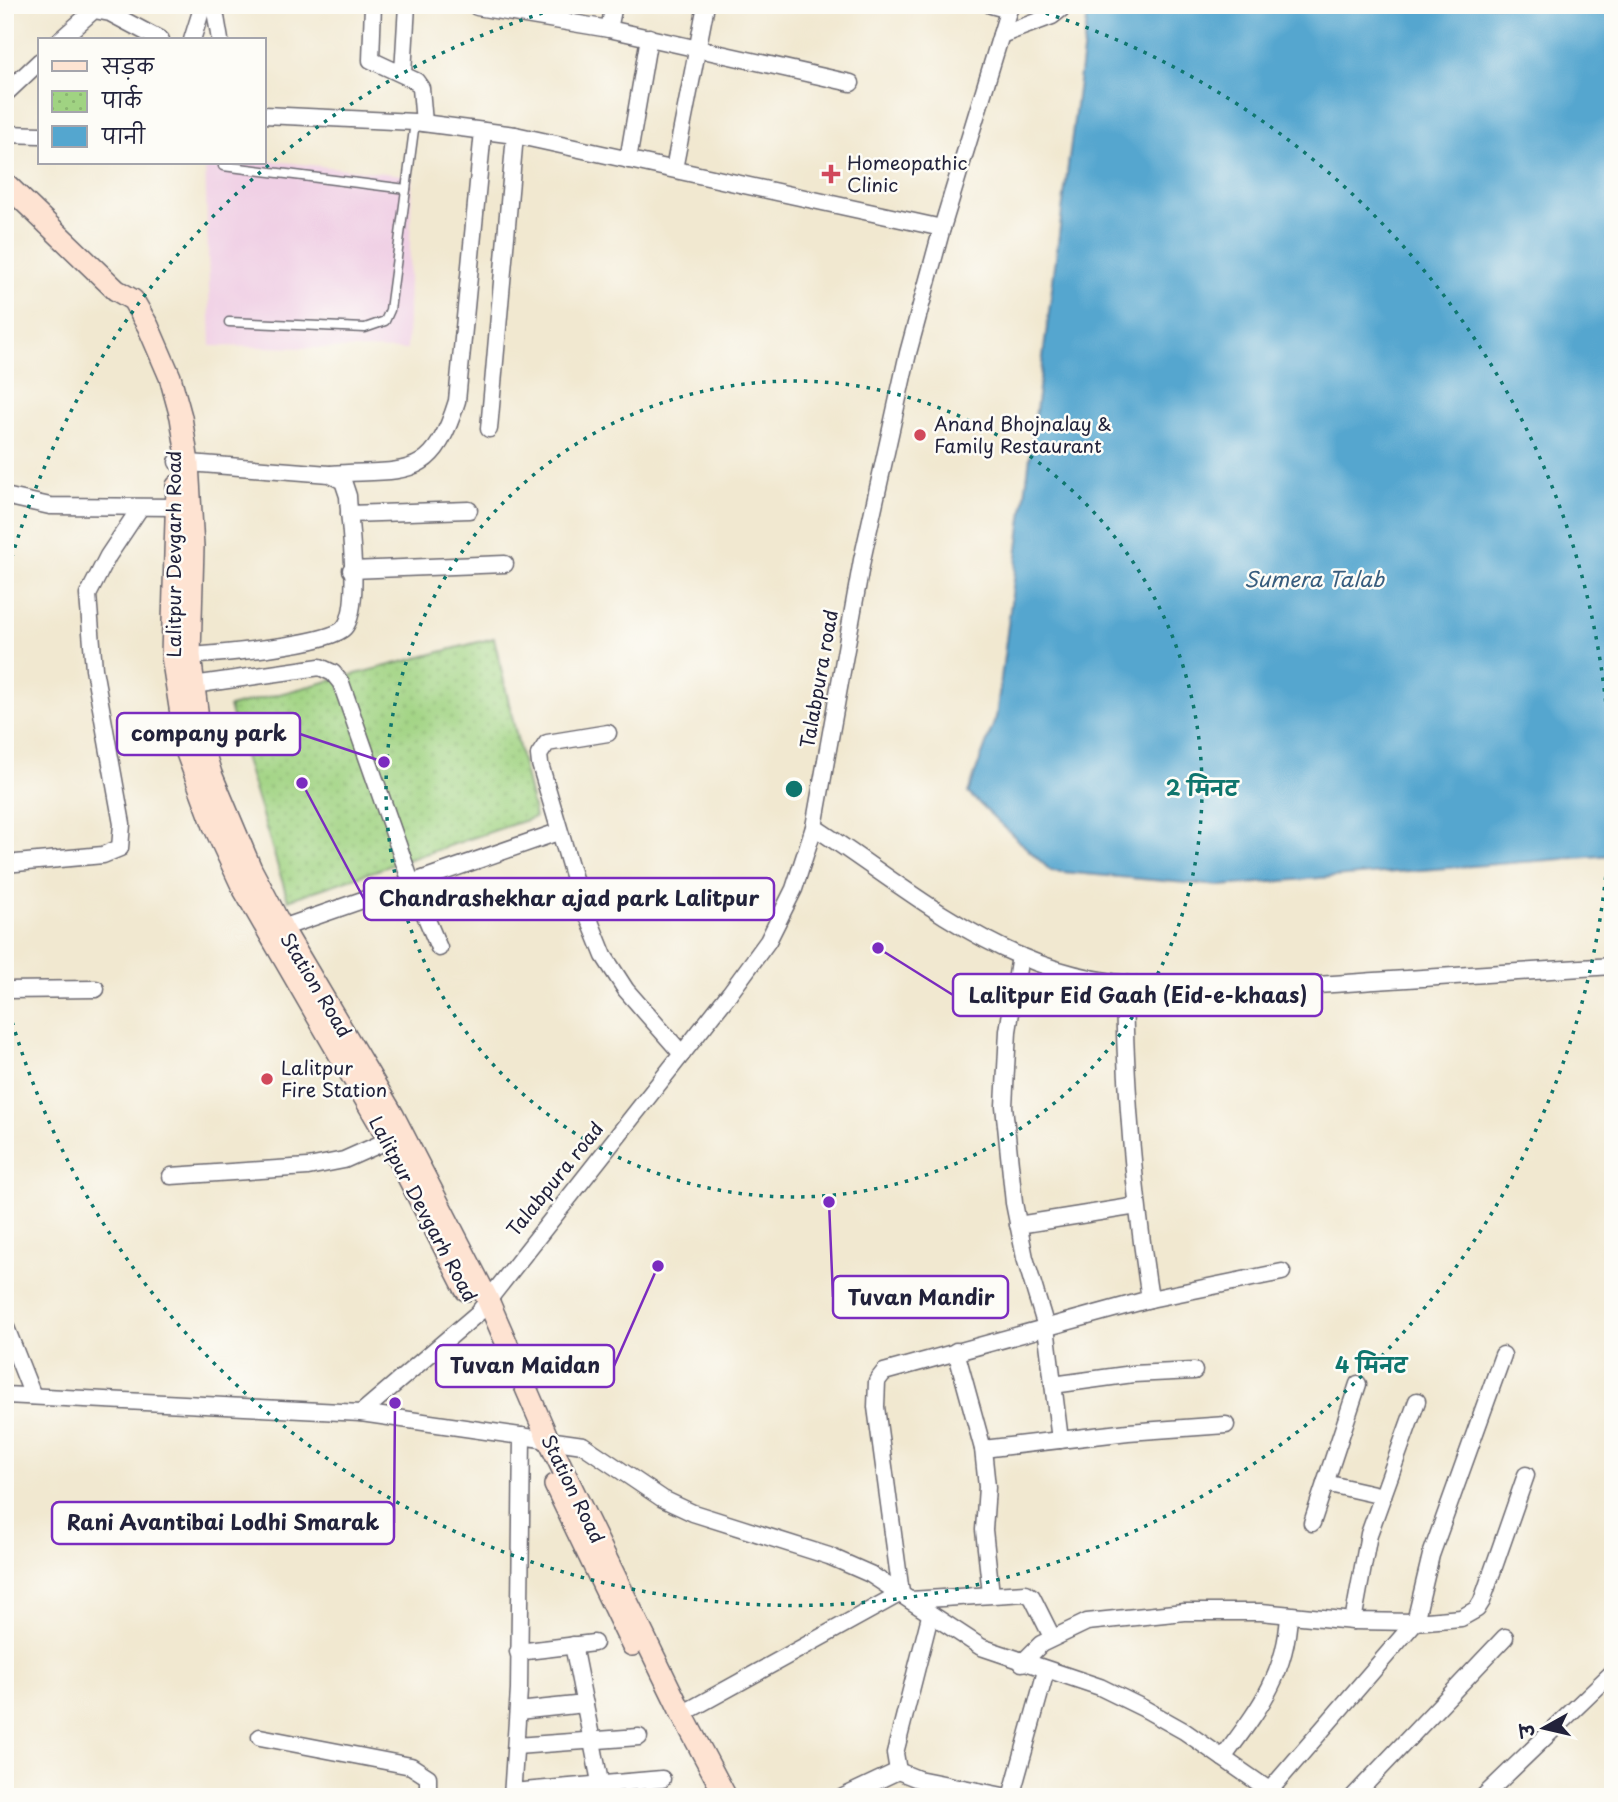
<svg xmlns="http://www.w3.org/2000/svg" width="1618" height="1802" font-family="'Playpen Sans','Playpen Sans Deva',sans-serif">
	<style>
		.built { fill: #f0d0e5 }
		.park { fill: url(#park-dots); stroke: #617a5e; stroke-width: 2 }
		.water { fill: #54a6cf; stroke: #3b6485; stroke-width: 2 }
		.lines { fill: none; stroke-linecap: round; stroke-linejoin: round }
		.service-casing { stroke: #6a676f; stroke-width: 11 }
		.minor-casing { stroke: #6a676f; stroke-width: 19 }
		.secondary-casing { stroke: #6a676f; stroke-width: 24 }
		.service { stroke: #fff; stroke-width: 8 }
		.minor { stroke: #fff; stroke-width: 16 }
		.secondary { stroke: #fee3d2; stroke-width: 21 }
		.ring { fill: none; stroke: #0f766e; stroke-width: 3.5; stroke-dasharray: 3.5 7 }
		.poi-dot { fill: #d1495b; stroke: #fdfcf7; stroke-width: 2.5 }
		.labels { text-anchor: middle; stroke-width: 5; stroke-linejoin: round; paint-order: stroke }
		.poi-label { font-size: 19px; fill: #22223b; stroke: #fdfcf7; text-anchor: start }
		.street-label { font-size: 19px; fill: #22223b; stroke: #fdfcf7 }
		.water-label { font-size: 21px; font-style: italic; fill: #385d7e; stroke: #fdfcf7 }
		.centre { fill: #0f766e; stroke: #fdfcf7; stroke-width: 3.5 }
		.ring-label { font-size: 21px; text-anchor: middle; font-weight: bold; fill: #0f766e; stroke: #fdfcf7; stroke-width: 5; stroke-linejoin: round; paint-order: stroke }
		.leader { fill: none; stroke: #7b2cbf; stroke-width: 2.5 }
		.callout-dot { fill: #7b2cbf; stroke: #fdfcf7; stroke-width: 2.5 }
		.callout { fill: #fdfcf7; stroke: #7b2cbf; stroke-width: 2.5 }
		.callout-label { font-size: 21px; text-anchor: middle; font-weight: bold; fill: #22223b }
	</style>
	<defs>
		<pattern id="park-dots" width="8" height="8" patternUnits="userSpaceOnUse" patternTransform="scale(1.75)"><rect width="8" height="8" fill="#a0d382"/><path d="M2 2h.1M6 6h.1" fill="none" stroke="#8ab571" stroke-width="1.8" stroke-linecap="round"/></pattern>
	</defs>
	<rect width="100%" height="100%" fill="#fdfcf7"/>
	<filter id="ink" filterUnits="userSpaceOnUse"><feTurbulence type="fractalNoise" baseFrequency=".0143" numOctaves="2"/><feDisplacementMap in="SourceGraphic" scale="14" xChannelSelector="R" yChannelSelector="G"/><feConvolveMatrix kernelMatrix="1 2 1 2 8 2 1 2 1" color-interpolation-filters="sRGB"/></filter>
	<filter id="wash" filterUnits="userSpaceOnUse"><feTurbulence type="fractalNoise" baseFrequency=".00686" numOctaves="4" result="noise"/><feDisplacementMap in="SourceGraphic" scale="28" xChannelSelector="R" yChannelSelector="G"/><feGaussianBlur stdDeviation="1.57" result="paint"/><feColorMatrix in="noise" values="0 0 0 0 0 0 0 0 0 0 0 0 0 0 0 0 0 1.4 0 .05"/><feComposite in="paint" operator="in"/></filter>
	<g filter="url(#wash)">
		<rect width="100%" height="100%" fill="#f1e8d0"/>
		<!-- built -->
		<path class="built" d="M264,160L412,176L407,350L211,346L205,163H264Z"/>
		<!-- park -->
		<path class="park" d="M494,638L535,817L288,900L229,707Z"/>
		<!-- water -->
		<path class="water" d="M1089,5H1613V855L1220,886L1051,871L968,793L996,717Z"/>
	</g>
	<g filter="url(#ink)">
		<g class="lines">
			<!-- service casing -->
			<g class="service-casing">
				<g id="service">
					<path d="M223,166L406,189"/>
					<path d="M229,322L365,328L385,321L390,310L415,122"/>
				</g>
			</g>
			<!-- minor casing -->
			<g class="minor-casing">
				<g id="minor">
					<path d="M214,5L220,40"/>
					<path d="M373,5L371,60L416,81L421,88L424,123"/>
					<path d="M991,5L1009,10"/>
					<path d="M477,7L609,29L851,83"/>
					<path d="M609,29L614,5"/>
					<path d="M1001,35L1052,16L1066,5"/>
					<path d="M60,40L94,10L110,13L161,40"/>
					<path d="M192,40L203,5"/>
					<path d="M403,73L407,5"/>
					<path d="M5,94L40,61"/>
					<path d="M264,115L415,122L515,135L942,228"/>
					<path d="M5,134L40,135"/>
					<path d="M628,160L649,37"/>
					<path d="M674,169L706,5"/>
					<path d="M489,429L515,135"/>
					<path d="M177,462L329,474L343,481L348,496C349,524 362,608 344,628C330,645 208,655 182,656"/>
					<path d="M331,474C406,469 432,482 457,401L483,131"/>
					<path d="M5,496L50,506L176,507"/>
					<path d="M349,514L469,510"/>
					<path d="M351,570L505,564"/>
					<path d="M193,685L320,667L333,673L341,683L411,882L439,948"/>
					<path d="M608,733L547,743L539,755L540,764L577,889L604,956L626,990L682,1054"/>
					<path d="M814,827C882,871 945,924 1020,956C1127,1003 1261,989 1375,981C1454,976 1534,971 1613,966"/>
					<path d="M5,864L103,855L120,848L122,824L94,669L88,595L108,556L140,508"/>
					<path d="M282,928L558,832"/>
					<path d="M1020,956L1008,1031L1004,1106L1014,1203L1025,1258L1046,1327L1060,1440"/>
					<path d="M1124,985C1125,1090 1134,1195 1150,1299"/>
					<path d="M5,990L96,989"/>
					<path d="M171,1176L308,1167L344,1160L389,1140"/>
					<path d="M1018,1225L1137,1206"/>
					<path d="M5,1325L33,1396"/>
					<path d="M956,1351L983,1449L987,1487L984,1530L991,1594"/>
					<path d="M1053,1385L1133,1374L1194,1371"/>
					<path d="M5,1395L361,1413L583,1445L663,1499L693,1513L829,1556L870,1574L981,1647L1100,1687L1143,1708L1184,1731L1279,1797"/>
					<path d="M361,1413L478,1313L730,993L768,941L794,889L814,827L862,560L908,353L942,228L1010,5"/>
					<path d="M983,1449L1128,1432L1226,1425"/>
					<path d="M1325,1483L1383,1496"/>
					<path d="M1312,1523L1358,1384"/>
					<path d="M910,1600L1026,1593L1032,1597L1052,1637"/>
					<path d="M930,1616L895,1753L898,1771L918,1779L1008,1797"/>
					<path d="M1353,1621L1369,1534L1417,1401"/>
					<path d="M573,1645L603,1797"/>
					<path d="M518,1652L594,1643"/>
					<path d="M1022,1663L1041,1644L1087,1622L1184,1612H1261L1353,1621L1415,1622L1461,1618L1477,1609L1482,1601L1526,1475"/>
					<path d="M518,1711L585,1704"/>
					<path d="M682,1714L901,1593L876,1407L877,1381L884,1372L1150,1299L1282,1272"/>
					<path d="M260,1737L411,1766L428,1777V1797"/>
					<path d="M516,1746L639,1737"/>
					<path d="M1223,1758C1258,1710 1286,1676 1289,1615"/>
					<path d="M1270,1790L1415,1622L1431,1555L1503,1355"/>
					<path d="M512,1792L662,1779"/>
					<path d="M512,1797L519,1690L522,1436"/>
					<path d="M843,1797L898,1771"/>
					<path d="M1011,1797L1046,1671"/>
					<path d="M1353,1797L1505,1637"/>
					<path d="M1483,1797L1613,1672"/>
				</g>
			</g>
			<!-- secondary casing -->
			<g class="secondary-casing">
				<g id="secondary">
					<path d="M5,183L116,290L133,300L148,326L170,377L181,417L188,463L193,547L190,655L201,742L211,774L251,869L282,928L393,1115L487,1298L548,1439L682,1714L726,1797"/>
					<path d="M177,486L172,656L187,753L214,826L243,888L389,1140L466,1290"/>
					<path d="M555,1485L632,1645"/>
				</g>
			</g>
			<!-- service -->
			<use href="#service" class="service"/>
			<!-- minor -->
			<use href="#minor" class="minor"/>
			<!-- secondary -->
			<use href="#secondary" class="secondary"/>
		</g>
	</g>
	<!-- distance rings -->
	<g class="ring">
		<circle cx="794" cy="789" r="408"/>
		<path d="M6 578A816 816 0 0 1 562 7M1026 7A816 816 0 1 1 6 1000"/>
	</g>
	<!-- markers -->
	<g class="poi-dot">
		<path d="M827.5 163.5h7v7h7v7h-7v7h-7v-7h-7v-7h7z"/>
		<circle cx="920" cy="435" r="7"/>
		<circle cx="267" cy="1079" r="7"/>
	</g>
	<g class="labels">
		<!-- poi labels -->
		<g class="poi-label">
			<text x="847" y="170">Homeopathic<tspan x="847" dy="22">Clinic</tspan></text>
			<text x="934" y="431">Anand Bhojnalay &amp;<tspan x="934" dy="22">Family Restaurant</tspan></text>
			<text x="281" y="1075">Lalitpur<tspan x="281" dy="22">Fire Station</tspan></text>
		</g>
		<!-- street labels -->
		<g class="street-label">
			<text transform="translate(174 554) rotate(-90)" y="7">Lalitpur Devgarh Road</text>
			<text transform="translate(819 679) rotate(-80)" y="7">Talabpura road</text>
			<text transform="translate(316 985) rotate(59)" y="7">Station Road</text>
			<text transform="translate(555 1179) rotate(-51)" y="7">Talabpura road</text>
			<text transform="translate(423 1209) rotate(62)" y="7">Lalitpur Devgarh Road</text>
			<text transform="translate(573 1489) rotate(64)" y="7">Station Road</text>
		</g>
		<!-- water labels -->
		<g class="water-label">
			<text x="1314" y="587">Sumera Talab</text>
		</g>
	</g>
	<circle cx="794" cy="789" r="10" class="centre"/>
	<g class="ring-label">
		<text x="1202" y="796">2 मिनट</text>
		<text x="1371" y="1373">4 मिनट</text>
	</g>
	<!-- callouts -->
	<path class="leader" d="M384 762L300 734M302 783L364 899M878 948L953 995M829 1202L833 1297M658 1266L614 1366M395 1403L394 1523"/>
	<g class="callout-dot">
		<circle cx="384" cy="762" r="7"/>
		<circle cx="302" cy="783" r="7"/>
		<circle cx="878" cy="948" r="7"/>
		<circle cx="829" cy="1202" r="7"/>
		<circle cx="658" cy="1266" r="7"/>
		<circle cx="395" cy="1403" r="7"/>
	</g>
	<g class="callout">
		<rect x="117" y="713" width="183" height="42" rx="7"/>
		<rect x="364" y="878" width="410" height="42" rx="7"/>
		<rect x="953" y="974" width="369" height="42" rx="7"/>
		<rect x="833" y="1276" width="175" height="42" rx="7"/>
		<rect x="436" y="1345" width="178" height="42" rx="7"/>
		<rect x="52" y="1502" width="342" height="42" rx="7"/>
	</g>
	<g class="callout-label">
		<text x="209" y="741">company park</text>
		<text x="569" y="906">Chandrashekhar ajad park Lalitpur</text>
		<text x="1138" y="1003">Lalitpur Eid Gaah (Eid-e-khaas)</text>
		<text x="921" y="1305">Tuvan Mandir</text>
		<text x="525" y="1373">Tuvan Maidan</text>
		<text x="223" y="1530">Rani Avantibai Lodhi Smarak</text>
	</g>
	<!-- margin -->
	<rect width="1618" height="1802" fill="none" stroke="#fdfcf7" stroke-width="28"/>
	<!-- legend -->
	<rect x="38" y="38" width="228" height="126" fill="#fdfcf7" stroke="#a5a5ac" stroke-width="2"/>
	<rect x="52" y="61" width="35" height="10" fill="#fee3d2" stroke="#a5a5ac" stroke-width="2"/>
	<text x="102" y="74" font-size="21" fill="#22223b">सड़क</text>
	<rect x="52" y="91" width="35" height="21" fill="url(#park-dots)" stroke="#a5a5ac" stroke-width="2"/>
	<text x="102" y="108" font-size="21" fill="#22223b">पार्क</text>
	<rect x="52" y="126" width="35" height="21" fill="#54a6cf" stroke="#a5a5ac" stroke-width="2"/>
	<text x="102" y="144" font-size="21" fill="#22223b">पानी</text>
	<!-- north arrow -->
	<g transform="translate(1544 1728) rotate(262)" stroke="#fdfcf7" stroke-width="5" paint-order="stroke">
	<path d="M0-5L12 26L0 18L-12 26Z" fill="#22223b"/>
	<text y="-10" font-size="19" font-weight="bold" text-anchor="middle" fill="#22223b">उ</text>
	</g>
</svg>
